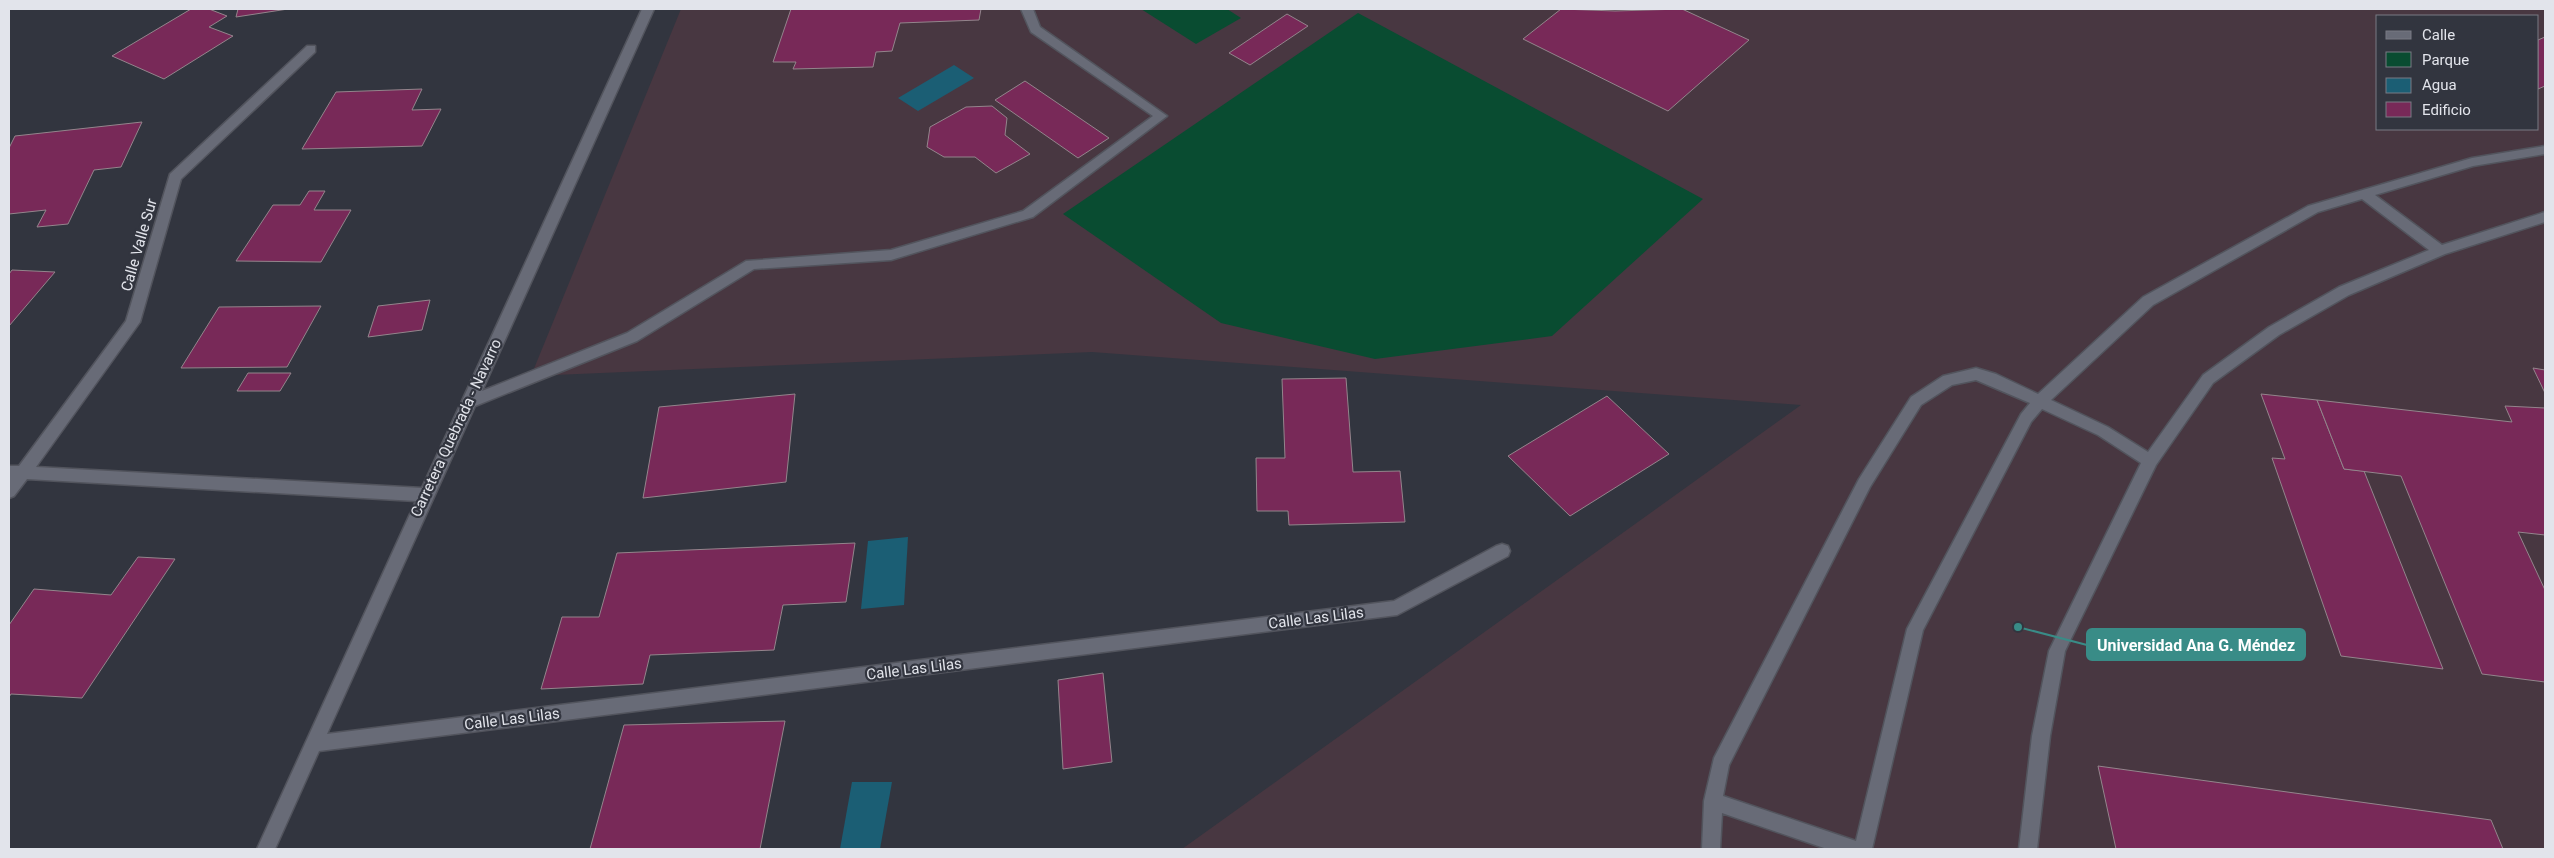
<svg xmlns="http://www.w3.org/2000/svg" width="2554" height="858" font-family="Roboto,sans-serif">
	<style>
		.education { fill: #483741; fill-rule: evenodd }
		.green { fill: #094c31 }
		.water { fill: #1b5e74 }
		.building { fill: #782958; stroke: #93858c }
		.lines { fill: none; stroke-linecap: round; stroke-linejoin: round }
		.minor-casing { stroke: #52545d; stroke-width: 3 }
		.minor { fill: #686b77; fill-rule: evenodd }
		.labels { text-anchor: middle; stroke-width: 4.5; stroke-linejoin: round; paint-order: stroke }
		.street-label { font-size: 15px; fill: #e2e4eb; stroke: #32353f }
		.leader { fill: none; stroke: #398c87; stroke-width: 2 }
		.callout-dot { fill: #398c87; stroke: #32353f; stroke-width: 2 }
		.callout { fill: #398c87; stroke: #398c87; stroke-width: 2 }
		.callout-label { font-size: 16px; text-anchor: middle; font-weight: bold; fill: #fff }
	</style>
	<rect width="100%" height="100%" fill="#32353f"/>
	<!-- education -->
	<path class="education" d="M681,9H2545V849H1182L1801,405L1092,352L531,376ZM2378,16H2538V129H2378Z"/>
	<!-- green -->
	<g class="green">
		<path d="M1141,9H1227L1241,18L1196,44Z"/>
		<path d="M1358,13L1703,199L1552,336L1375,359L1221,323L1063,214Z"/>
	</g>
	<!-- water -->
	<g class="water">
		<path d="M954,65L974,78L918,111L898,98Z"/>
		<path d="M908,537L904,605L861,609L868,541Z"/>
		<path d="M852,782H892L880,849H840Z"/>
	</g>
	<!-- building -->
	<g class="building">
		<path d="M191,9H209L227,16L209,27L233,36L164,79L112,56Z"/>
		<path d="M238,9H288L236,17Z"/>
		<path d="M791,9H981L979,20L900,23L892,51L876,52L873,67L793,69L796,62H773Z"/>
		<path d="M1561,9L1615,11L1682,9L1749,40L1668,111L1523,39Z"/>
		<path d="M1287,14L1308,26L1250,65L1229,53Z"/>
		<path d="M2545,37V86L2538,89V40Z"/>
		<path d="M1025,81L1109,138L1078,158L995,100Z"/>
		<path d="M422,89L412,110L441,109L422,146L302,149L336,92Z"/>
		<path d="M992,106L1007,118L1005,135L1030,154L996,173L975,157H944L927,147L930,127L966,107Z"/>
		<path d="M142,122L121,167L94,170L68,224L37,227L46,210L9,214V148L15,136Z"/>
		<path d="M309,191H325L314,210H351L321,262L236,261L273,205H300Z"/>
		<path d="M12,270L55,272L9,326V274Z"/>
		<path d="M430,300L422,330L368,337L378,306Z"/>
		<path d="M321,306L287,367L181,368L219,307Z"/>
		<path d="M2533,368L2545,370V393Z"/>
		<path d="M248,373H291L280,391H237Z"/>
		<path d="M1346,378L1353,472L1400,471L1405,522L1289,525L1288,511H1257L1256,458H1285L1282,379Z"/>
		<path d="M795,394L786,482L643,498L659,407Z"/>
		<path d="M2261,394L2317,400L2344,469L2364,471L2443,669L2341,656L2272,458L2285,459Z"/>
		<path d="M1607,396L1669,454L1570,516L1508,456Z"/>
		<path d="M2317,400L2512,422L2505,406L2545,408V535L2518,532L2545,590V682L2482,674L2401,476L2344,469Z"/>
		<path d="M855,543L846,602L783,605L774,650L650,655L643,684L541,689L562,617H599L617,553Z"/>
		<path d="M138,557L175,559L82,698L11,694L9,697V625L34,589L111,595Z"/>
		<path d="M1103,673L1112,762L1063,769L1058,680Z"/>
		<path d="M785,721L760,849H590L624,725Z"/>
		<path d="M2098,766L2491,820L2503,849H2116Z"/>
	</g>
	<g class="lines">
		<!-- minor casing -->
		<g class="minor-casing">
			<g id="minor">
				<path d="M642,9H654L482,391L627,333L746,261L891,250L1023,211L1153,116L1031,32L1021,9H1033L1040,27L1167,116L1033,217L891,260L754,269L637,341L475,406L327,734L1394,601L1496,546L1502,544L1508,546L1510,551L1508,556L1397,615L319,751L275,849H257L416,501L27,479L14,496L9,498V466H19L126,321L170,174L307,46H315V52L181,179L140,322L36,467L422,488Z"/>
				<path d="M2545,146V154L2473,166L2375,195L2442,245L2545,212V222L2445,254L2349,295L2279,335L2213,383L2156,465L2065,651L2050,736L2037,849H2019L2032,736L2049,651L2141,463L2098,435L2042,409L2031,422L1923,630L1872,849H1827L1722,813L1720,849H1702L1704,801L1714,758L1859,479L1911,397L1943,376L1976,368L1996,374L2038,394L2143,297L2308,206L2472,158ZM2362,199L2429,250L2339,287L2269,327L2203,375L2148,452L2108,427L2051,400L2153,305L2318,212ZM1976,380L2030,403L2021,414L1907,629L1856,841L1723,796L1729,765L1870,487L1921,405L1952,385Z"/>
			</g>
		</g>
		<!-- minor -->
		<use href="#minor" class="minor"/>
	</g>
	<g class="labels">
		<!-- street labels -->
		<g class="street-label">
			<text transform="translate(139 245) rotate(-74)" y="5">Calle Valle Sur</text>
			<text transform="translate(456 428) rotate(-65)" y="5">Carretera Quebrada - Navarro</text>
			<text transform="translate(1316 618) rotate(-7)" y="5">Calle Las Lilas</text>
			<text transform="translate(914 669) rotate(-7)" y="5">Calle Las Lilas</text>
			<text transform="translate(512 719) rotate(-7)" y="5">Calle Las Lilas</text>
		</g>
	</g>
	<!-- callouts -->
	<path class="leader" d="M2018 627L2087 645"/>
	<circle class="callout-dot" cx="2018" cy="627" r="5"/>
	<rect class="callout" x="2087" y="629" width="218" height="31" rx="5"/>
	<g class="callout-label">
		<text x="2196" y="651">Universidad Ana G. Méndez</text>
	</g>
	<!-- border -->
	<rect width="2554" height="858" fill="none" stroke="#e2e4eb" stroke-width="20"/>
	<!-- legend -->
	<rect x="2376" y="15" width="162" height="115" fill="#32353f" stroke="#787b84"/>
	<rect x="2386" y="31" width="25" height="8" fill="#686b77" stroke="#787b84"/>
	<text x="2422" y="40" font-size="15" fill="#e2e4eb">Calle</text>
	<rect x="2386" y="52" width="25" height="15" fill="#094c31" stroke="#787b84"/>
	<text x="2422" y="65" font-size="15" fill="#e2e4eb">Parque</text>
	<rect x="2386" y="78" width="25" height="15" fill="#1b5e74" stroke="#787b84"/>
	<text x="2422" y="90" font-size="15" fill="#e2e4eb">Agua</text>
	<rect x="2386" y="102" width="25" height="15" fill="#782958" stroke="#787b84"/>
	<text x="2422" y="115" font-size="15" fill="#e2e4eb">Edificio</text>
</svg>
